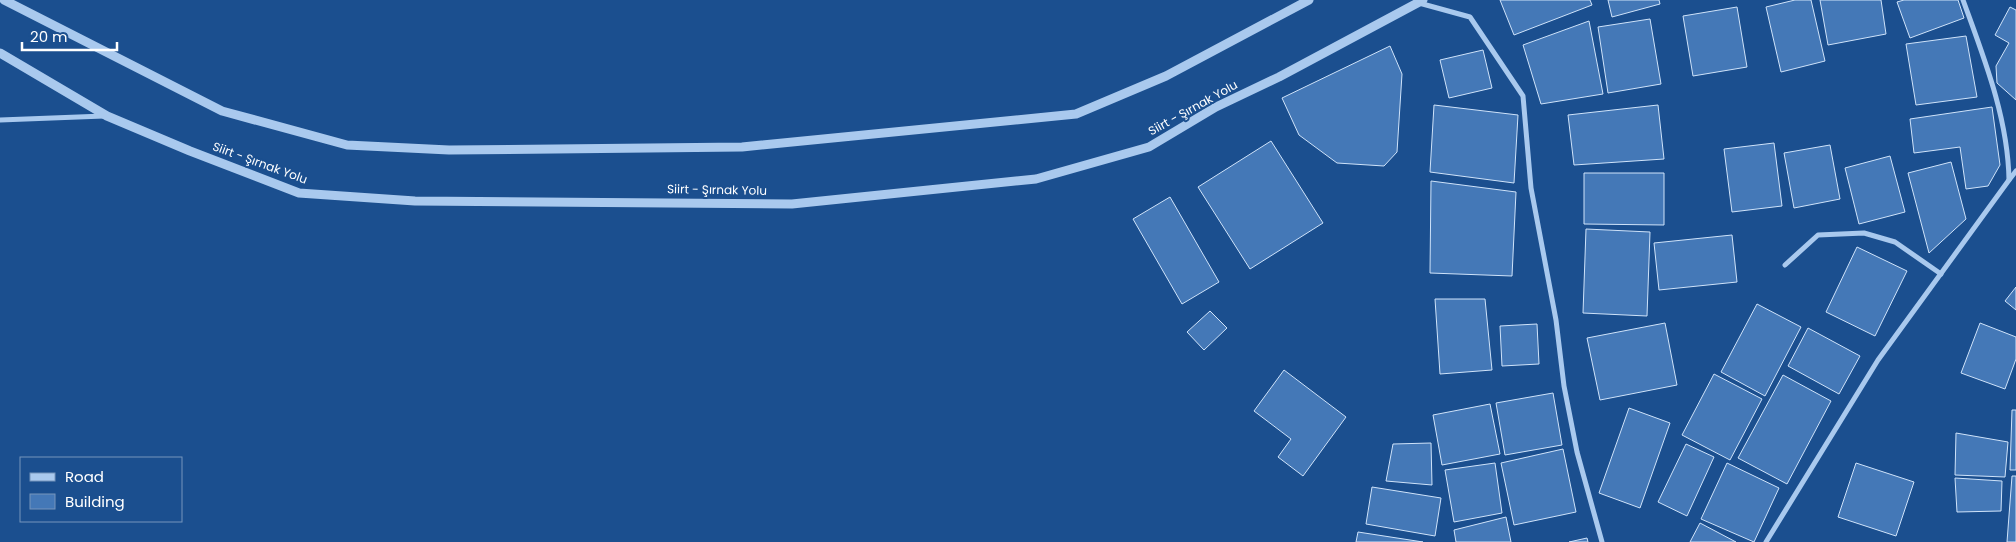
<svg xmlns="http://www.w3.org/2000/svg" width="2016" height="542" font-family="Poppins,sans-serif">
	<style>
		.building { fill: #4478b7; stroke: #cfe3fa }
		.lines { fill: none; stroke-linecap: round; stroke-linejoin: round }
		.minor { stroke: #a9c9ee; stroke-width: 5 }
		.tertiary { stroke: #a9c9ee; stroke-width: 9 }
		.labels { text-anchor: middle; stroke-width: 4; stroke-linejoin: round; paint-order: stroke }
		.street-label { font-size: 12px; fill: #fff; stroke: #1b4f8f }
	</style>
	<rect width="100%" height="100%" fill="#1b4f8f"/>
	<!-- building -->
	<g class="building">
		<path d="M1500,0H1590L1592,5L1514,35Z"/>
		<path d="M1608,0H1659L1660,4L1612,17Z"/>
		<path d="M1795,0H1811L1825,61L1781,72L1766,7Z"/>
		<path d="M1820,0H1881L1886,34L1828,45Z"/>
		<path d="M1904,0H1958L1964,18L1910,38L1897,2Z"/>
		<path d="M1737,7L1747,67L1693,76L1683,16Z"/>
		<path d="M2010,7L2016,10V100L1997,83L1996,66L2009,43L1995,35Z"/>
		<path d="M1650,19L1661,84L1608,93L1598,27Z"/>
		<path d="M1589,21L1603,94L1541,104L1523,45Z"/>
		<path d="M1966,36L1977,97L1916,105L1906,44Z"/>
		<path d="M1390,46L1402,74L1397,152L1384,166L1337,163L1299,135L1282,98Z"/>
		<path d="M1483,50L1492,88L1449,98L1440,60Z"/>
		<path d="M1434,105L1518,115L1514,183L1430,172Z"/>
		<path d="M1658,105L1664,159L1574,165L1568,115Z"/>
		<path d="M1992,107L2000,165L1988,186L1966,189L1960,147L1914,153L1910,119Z"/>
		<path d="M1271,141L1323,223L1250,269L1198,187Z"/>
		<path d="M1774,143L1782,206L1732,212L1724,149Z"/>
		<path d="M1830,145L1840,199L1794,208L1784,153Z"/>
		<path d="M1890,156L1905,212L1859,224L1845,168Z"/>
		<path d="M1951,162L1966,219L1929,253L1908,173Z"/>
		<path d="M1584,173H1664V225L1584,224Z"/>
		<path d="M1431,181L1516,192L1512,276L1430,273Z"/>
		<path d="M1170,197L1219,282L1182,304L1133,219Z"/>
		<path d="M1586,229L1650,232L1647,316L1583,313Z"/>
		<path d="M1732,235L1737,282L1659,290L1654,243Z"/>
		<path d="M1857,247L1907,271L1875,336L1826,312Z"/>
		<path d="M2016,287V310L2005,301Z"/>
		<path d="M1435,299H1485L1492,370L1440,374Z"/>
		<path d="M1757,304L1801,327L1765,396L1721,372Z"/>
		<path d="M1210,311L1227,328L1204,350L1187,332Z"/>
		<path d="M1665,323L1677,385L1600,400L1587,338Z"/>
		<path d="M1980,323L2016,337V359L2005,389L1961,373Z"/>
		<path d="M1537,324L1539,364L1502,366L1500,326Z"/>
		<path d="M1808,328L1860,356L1839,394L1788,366Z"/>
		<path d="M1284,370L1346,417L1303,476L1278,457L1291,439L1254,411Z"/>
		<path d="M1714,374L1762,399L1730,460L1682,435Z"/>
		<path d="M1783,375L1831,401L1787,484L1738,458Z"/>
		<path d="M1553,393L1562,445L1505,455L1496,403Z"/>
		<path d="M1490,404L1500,454L1442,465L1433,415Z"/>
		<path d="M1629,408L1670,423L1640,508L1599,493Z"/>
		<path d="M2012,410H2016V470H2010Z"/>
		<path d="M1956,433L2008,442L2005,477L1955,475Z"/>
		<path d="M1431,443L1432,485L1386,481L1393,444Z"/>
		<path d="M1686,444L1714,457L1687,516L1658,502Z"/>
		<path d="M1563,449L1576,512L1514,525L1501,463Z"/>
		<path d="M1495,463L1502,513L1454,522L1445,470Z"/>
		<path d="M1727,463L1779,488L1754,542L1701,519Z"/>
		<path d="M1856,463L1914,482L1896,536L1838,517Z"/>
		<path d="M2012,476H2016V542H2007Z"/>
		<path d="M1955,478L2002,481L2001,511L1957,512Z"/>
		<path d="M1372,487L1441,498L1435,536L1366,524Z"/>
		<path d="M1506,517L1511,542H1456L1454,530Z"/>
		<path d="M1700,523L1736,542H1690Z"/>
		<path d="M1358,532L1423,542H1356Z"/>
		<path d="M1587,538L1588,542H1569Z"/>
	</g>
	<g class="lines">
		<!-- minor -->
		<g class="minor">
			<path d="M1419,3L1470,17L1523,96L1531,188L1556,320L1564,386L1577,452L1602,542"/>
			<path d="M0,120L104,116"/>
			<path d="M2009,180L2016,171"/>
			<path d="M1785,265L1818,235L1864,233L1895,242L1941,274"/>
			<path d="M1766,542L1878,360L2009,180C2008,118 1984,58 1963,0"/>
		</g>
		<!-- tertiary -->
		<g class="tertiary">
			<path d="M4,0L222,111L347,145L449,150L742,147L1076,114L1166,76L1309,0"/>
			<path d="M0,53L107,116L190,151L299,193L415,201L792,204L1036,179L1149,147L1216,107L1279,77L1423,0"/>
		</g>
	</g>
	<g class="labels">
		<!-- street labels -->
		<g class="street-label">
			<text transform="translate(1193 108) rotate(-29)" y="4">Siirt - Şırnak Yolu</text>
			<text transform="translate(260 163) rotate(20)" y="4">Siirt - Şırnak Yolu</text>
			<text transform="translate(717 190) rotate(1)" y="4">Siirt - Şırnak Yolu</text>
		</g>
	</g>
	<!-- legend -->
	<rect x="20" y="457" width="162" height="65" fill="#1b4f8f" stroke="#7695bc"/>
	<rect x="30" y="473" width="25" height="8" fill="#a9c9ee" stroke="#7695bc"/>
	<text x="65" y="482" font-size="15" fill="#ffffff">Road</text>
	<rect x="30" y="494" width="25" height="15" fill="#4478b7" stroke="#7695bc"/>
	<text x="65" y="507" font-size="15" fill="#ffffff">Building</text>
	<!-- scale -->
	<path d="M22 42v8h95v-8" fill="none" stroke="#ffffff" stroke-width="2.5"/>
	<text x="30" y="42" font-size="15" fill="#ffffff" stroke="#1b4f8f" stroke-width="4" paint-order="stroke">20 m</text>
</svg>
